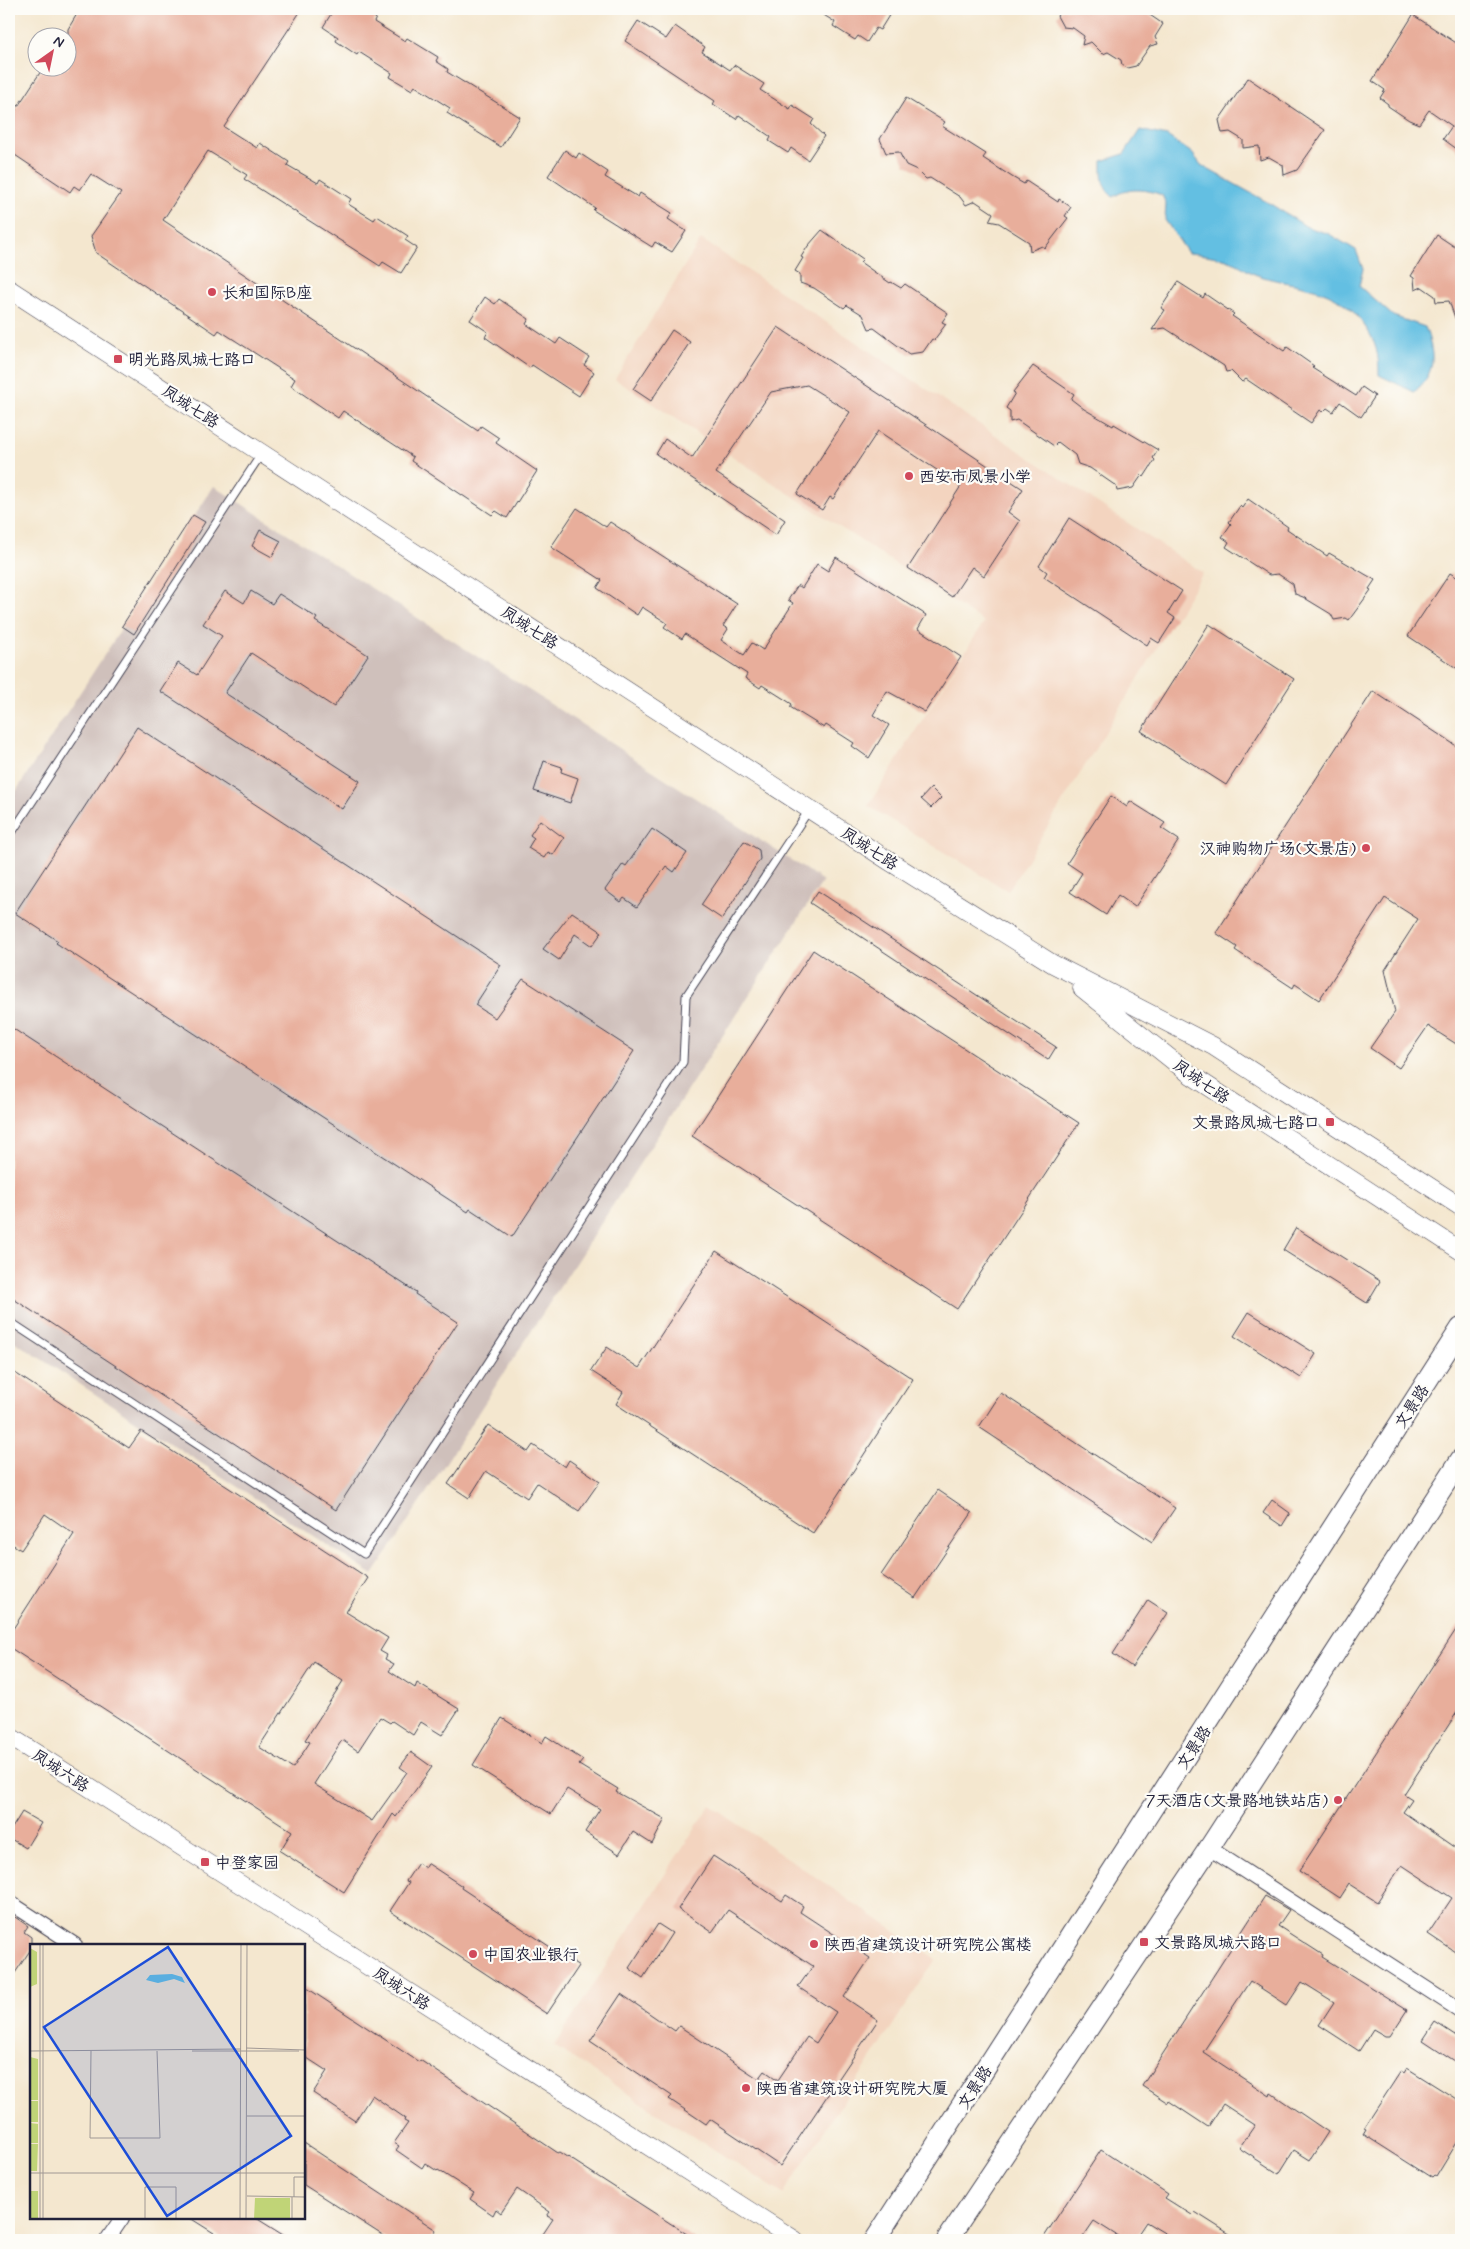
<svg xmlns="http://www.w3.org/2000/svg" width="1470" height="2249" font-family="Mynerve,'LXGW WenKai TC',sans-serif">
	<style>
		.built { fill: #f3d4bf }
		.industrial { fill: #cfc0bb }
		.water { fill: #64bfe2; stroke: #43708e }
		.building { fill: #e8ae9b; fill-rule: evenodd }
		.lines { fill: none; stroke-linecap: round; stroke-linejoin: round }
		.service-casing { stroke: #424051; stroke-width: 9 }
		.minor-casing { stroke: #424051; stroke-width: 16 }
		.tertiary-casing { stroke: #424051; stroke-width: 19 }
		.secondary-casing { stroke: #424051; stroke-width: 22 }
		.service { stroke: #fff; stroke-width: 7 }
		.minor { stroke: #fff; stroke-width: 14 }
		.tertiary { stroke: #fff; stroke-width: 18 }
		.secondary { stroke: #fff; stroke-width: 20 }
		.poi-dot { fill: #d1495b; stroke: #fdfcf7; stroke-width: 2 }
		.labels { text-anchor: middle; stroke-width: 4.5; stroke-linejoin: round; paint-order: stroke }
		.poi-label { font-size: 16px; fill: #22223b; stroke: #fdfcf7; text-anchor: start }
		.street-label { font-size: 16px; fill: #22223b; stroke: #fdfcf7 }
		.inset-road { fill: none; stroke: #a09894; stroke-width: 1 }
		.view { fill: #1d4ed8; fill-opacity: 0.15; stroke: #1d4ed8; stroke-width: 2.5 }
		.inset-edge { fill: none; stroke: #22223b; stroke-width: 2.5 }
	</style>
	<rect width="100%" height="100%" fill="#fdfcf7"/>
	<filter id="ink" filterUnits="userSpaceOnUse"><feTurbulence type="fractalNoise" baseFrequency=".02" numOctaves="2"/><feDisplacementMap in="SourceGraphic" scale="10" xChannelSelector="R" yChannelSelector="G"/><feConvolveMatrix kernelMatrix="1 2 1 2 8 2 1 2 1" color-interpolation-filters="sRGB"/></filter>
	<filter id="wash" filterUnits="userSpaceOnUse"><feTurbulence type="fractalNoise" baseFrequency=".0096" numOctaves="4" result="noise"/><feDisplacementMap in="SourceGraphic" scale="20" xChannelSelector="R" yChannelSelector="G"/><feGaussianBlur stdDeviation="1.12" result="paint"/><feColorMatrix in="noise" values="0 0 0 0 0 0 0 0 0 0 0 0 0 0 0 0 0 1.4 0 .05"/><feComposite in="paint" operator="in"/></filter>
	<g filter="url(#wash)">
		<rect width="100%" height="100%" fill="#f4e7cf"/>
		<!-- built -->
		<g class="built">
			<path d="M701,239L1203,573L1008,891L868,806L984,622L615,379Z"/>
			<path d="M710,1805L936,1959L783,2194L554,2046Z"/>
		</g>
		<!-- industrial -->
		<path class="industrial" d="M214,486L823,881L373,1575L9,1338V802Z"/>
		<!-- water -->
		<path class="water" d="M1140,130L1167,136L1192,153L1202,166L1269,203L1307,227L1329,234L1356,250L1363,269L1359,286L1393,316L1425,327C1435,353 1437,373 1414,392L1379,375C1379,355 1376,341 1364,325C1335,283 1300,289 1257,275C1250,273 1243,267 1237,264C1221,257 1205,254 1188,253L1165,220L1166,204L1162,195C1146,189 1127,187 1113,197C1101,186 1102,177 1102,161L1124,154Z"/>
		<g id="blocks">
			<!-- building -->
			<g class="building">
				<path d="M80,9H302L224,127L257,148L260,143L289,162L287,165L318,183L320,179L351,199L348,204L374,220L377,216L408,236L405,240L417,248L401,273L383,262L380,266L244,179L247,175L208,151L163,220L478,431L481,426L499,438L496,443L537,471L507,518L496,511L492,515L411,461L413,457L343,411L338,418L291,386L295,379L219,330L216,334L96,253L91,236L121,193L91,174L80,190L74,186L70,192L9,151V120L43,68H68V29Z"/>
				<path d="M334,9H361L376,18L374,22L405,41L407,38L438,57L436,61L448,69L447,72L520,117L501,147L447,113L450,108L415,86L412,90L390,77L392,73L359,52L357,55L336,41L338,37L323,27Z"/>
				<path d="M814,9H893L880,30L876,28L867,42L858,36L855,40L847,35L833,26L835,22Z"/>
				<path d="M1062,9H1141L1163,24L1155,37L1158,44L1150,46L1136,66L1127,68L1122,65L1121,60L1108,52L1103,54L1091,42L1082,45L1084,36L1073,28L1063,27L1057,16Z"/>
				<path d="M1413,15L1461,46V152L1443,139L1452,126L1429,110L1419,124L1409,120L1388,106V104L1380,98L1385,90L1372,81Z"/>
				<path d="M638,21L666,39L675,26L705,47L702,52L730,70L734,65L764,84L760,90L790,109L792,105L814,119L811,124L824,136L808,160L791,148L788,153L769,141L771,137L739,115L736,119L713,104L715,101L625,41Z"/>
				<path d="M1248,78L1325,130L1297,170L1284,175L1283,165L1269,157L1260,160L1259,146L1243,148V140L1230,132L1222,133L1219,120Z"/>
				<path d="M906,98L945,122L942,126L986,154L983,158L1012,177L1024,184L1026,181L1058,202L1059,199L1071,207L1065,216L1068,218L1045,248L1042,246L1030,251L1029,242L999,223L989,221L993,213L975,201L966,205L960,197L930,178L926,179L917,170L906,165L899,152L886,153L880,139Z"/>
				<path d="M565,150L576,158L579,153L608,172L605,177L638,197L640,193L672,213L668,219L686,231L672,252L655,242L652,247L593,210L595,208L548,176Z"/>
				<path d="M822,230L863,259L860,262L890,283L891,282L901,288L905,284L948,313L942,322L946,324L934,340L932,339L923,352L909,354L874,328L869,329L863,315L847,305L844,308L814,288L800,283V274L795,271L803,258L801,257L808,246Z"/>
				<path d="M1437,235L1461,251V328L1459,329L1449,301L1436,302L1435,296L1422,287L1415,290L1414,278L1411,276Z"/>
				<path d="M1178,282L1203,298L1205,294L1234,314L1232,316L1284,351L1287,347L1314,366L1312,368L1356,396L1362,387L1375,396L1361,417L1340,402L1333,412L1327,408L1323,412L1320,410L1311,423L1246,379L1242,382L1231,371L1226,372L1224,366L1165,328L1152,330L1165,310L1161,308Z"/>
				<path d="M485,297L495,304L499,299L529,319L526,324L556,344L560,338L589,357L584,365L594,372L579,396L532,365L530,368L485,337L488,332L470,320Z"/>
				<path d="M778,327L1023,489L1008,512L1020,521L984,576L972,567L952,597L908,568L961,486L878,431L833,499L830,497L822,510L797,494L850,412L807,385L771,392L716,473L785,520L776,535L656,454L665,439L692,458Z"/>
				<path d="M672,330L690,342L651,401L633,389Z"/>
				<path d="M1033,366L1074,394L1071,399L1084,409L1113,426L1114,424L1158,450L1153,458L1155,460L1144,477L1142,475L1133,488L1117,491L1116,486L1090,468L1078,464L1075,455L1058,442L1054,446L1017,420L1010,422V411L1006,408L1015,393L1013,392Z"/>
				<path d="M1248,499L1288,527L1287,529L1327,556L1329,553L1375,580L1369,589L1371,590L1349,620L1346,618L1334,620L1331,614L1303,597L1295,594L1293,584L1278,574L1269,575L1226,547L1229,542L1222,537L1231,524L1229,522L1240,506L1242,508Z"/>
				<path d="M577,508L606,527L610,522L737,604L723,626L728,629L721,640L744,655L752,643L763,650L793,603L788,600L798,585L802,588L817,564L828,571L836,557L926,615L918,629L961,657L925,712L887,691L873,715L889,725L869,758L852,746L854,743L826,725L824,728L790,707L792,704L762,685L760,688L745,678L747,674L685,634L682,639L664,627L667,623L642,607L637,615L597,588L602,580L551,547Z"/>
				<path d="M193,515L205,522L134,634L122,626Z"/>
				<path d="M1069,518L1182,591L1168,613L1175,618L1159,643L1151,638L1147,645L1044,577L1047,572L1039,566Z"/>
				<path d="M260,530L281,541L272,557L252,546Z"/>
				<path d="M1450,573L1461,580V671L1408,636Z"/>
				<path d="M225,591L244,603L251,591L272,604L279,594L317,618L315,621L368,655L334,707L251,653L225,693L360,781L342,809L160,691L178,663L197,675L222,636L203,624Z"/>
				<path d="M1209,624L1294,679L1226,785L1141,731Z"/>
				<path d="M1373,691L1461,749V1047L1428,1026L1399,1068L1370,1048L1395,1012L1385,970L1418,919L1385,898L1319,1000L1295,984L1293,988L1235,950L1237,947L1216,933Z"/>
				<path d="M137,727L501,965L475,1005L495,1018L523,979L634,1051L512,1237L470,1209L468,1212L56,943L58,941L15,913Z"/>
				<path d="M544,761L562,767L561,772L578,778L570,803L534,791Z"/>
				<path d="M931,788L941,798L931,808L921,799Z"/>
				<path d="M1111,796L1127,807L1130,801L1165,823L1161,828L1179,840L1135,907L1118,895L1106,915L1070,892L1082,873L1067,863Z"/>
				<path d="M540,820L564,838L553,855L548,852L544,858L528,848L534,838L530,835Z"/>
				<path d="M652,829L687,853L674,872L666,866L637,907L624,898L621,902L605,890L623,864L626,866Z"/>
				<path d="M744,841L759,850L760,859L722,919L701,905Z"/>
				<path d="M818,891L1056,1047L1048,1060L810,903Z"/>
				<path d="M572,912L602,932L592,946L575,934L559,960L543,949Z"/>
				<path d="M813,950L1079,1123L957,1309L692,1136Z"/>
				<path d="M9,1026L416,1292L415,1294L458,1322L336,1510L9,1296Z"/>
				<path d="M1296,1228L1380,1281L1367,1303L1283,1250Z"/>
				<path d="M716,1251L913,1379L813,1533L616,1404L623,1392L591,1371L607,1347L639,1368Z"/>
				<path d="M1249,1312L1316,1354L1301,1378L1234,1336Z"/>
				<path d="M9,1369L129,1448L141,1431L368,1578L346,1612L388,1638L380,1651L387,1655L385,1659L394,1664L389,1671L415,1688L417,1683L459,1709L442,1735L421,1722L413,1735L392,1721L390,1723L380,1717L358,1751L342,1740L314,1784L372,1821L407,1772L400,1767L411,1752L432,1767L396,1817L393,1814L344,1892L280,1851L292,1831L9,1647V1635L74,1534L45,1514L21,1550L9,1542ZM314,1662L343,1681L305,1740L310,1742L293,1768L259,1747Z"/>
				<path d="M1001,1393L1175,1508L1152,1542L979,1427Z"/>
				<path d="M488,1425L528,1452L533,1445L565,1467L569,1460L600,1481L579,1511L537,1483L527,1498L486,1471L469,1498L448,1484Z"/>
				<path d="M938,1490L972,1513L915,1598L881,1575Z"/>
				<path d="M1272,1500L1290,1513L1282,1526L1263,1513Z"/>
				<path d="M1148,1600L1168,1613L1132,1667L1113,1654Z"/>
				<path d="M1461,1622V1706L1404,1794L1412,1799L1403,1812L1461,1852V1956L1428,1934L1452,1898L1402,1865L1377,1902L1349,1884L1340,1898L1299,1871Z"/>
				<path d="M502,1718L542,1743L546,1736L583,1760L579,1765L618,1789L616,1792L665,1819L652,1844L633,1832L619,1854L585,1832L600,1809L567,1789L551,1814L473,1765Z"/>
				<path d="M22,1812L41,1823L26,1848L9,1838V1833Z"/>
				<path d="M713,1856L782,1901L786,1895L803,1906L800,1912L870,1958L844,1997L878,2020L780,2166L710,2119L706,2124L669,2099L672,2096L590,2041L621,1994L675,2031L679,2026L759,2079L765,2071L778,2080L807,2037L816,2043L836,2012L798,1987L813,1966L728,1910L712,1932L678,1909Z"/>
				<path d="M418,1863L425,1868L427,1863L462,1886L461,1888L579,1966L547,2014L390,1911L409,1882L406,1881Z"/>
				<path d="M1265,1896L1289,1910L1278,1926L1323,1955L1322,1957L1407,2010L1390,2036H1385L1373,2029L1359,2051L1319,2025L1334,2002L1302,1982L1287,2005L1250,1981L1203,2052L1270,2096L1271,2093L1328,2132L1310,2160L1294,2150L1279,2174L1239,2148L1255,2125L1223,2104L1208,2127L1169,2101L1168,2103L1142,2086Z"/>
				<path d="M9,1913L28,1926L24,1932L31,1937V1949L9,1982Z"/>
				<path d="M658,1924L672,1933L643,1978L629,1968Z"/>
				<path d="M304,1986L419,2062L420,2060L558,2153L560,2152L696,2240H539L553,2219L547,2216L550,2212L517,2189L501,2213L496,2209L493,2215L470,2199L474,2193L438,2170L437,2171L425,2163L422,2168L396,2150L399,2146L394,2143L408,2123L404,2121L405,2118L389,2107L372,2095L355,2121L313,2093L327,2071L304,2056Z"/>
				<path d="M1435,2022L1461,2039V2065L1423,2040Z"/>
				<path d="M1407,2068L1461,2102V2136L1436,2177L1434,2176L1432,2178L1363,2134L1366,2129L1364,2128L1401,2071L1404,2073Z"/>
				<path d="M304,2143L436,2230L430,2240H390L304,2185Z"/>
				<path d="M1101,2150L1168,2194L1165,2198L1192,2215L1195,2212L1239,2240H1176L1146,2222L1134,2240H1124L1094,2221L1081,2240H1042Z"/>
				<path d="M190,2218H256L291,2240H225Z"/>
			</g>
		</g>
	</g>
	<g filter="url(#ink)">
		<use href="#blocks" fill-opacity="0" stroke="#424051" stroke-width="1"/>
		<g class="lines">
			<!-- service casing -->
			<g class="service-casing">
				<g id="service">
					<path d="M9,837L262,453"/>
					<path d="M9,1321L364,1554L683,1062L686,996L809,810"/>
				</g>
			</g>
			<!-- minor casing -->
			<g class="minor-casing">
				<g id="minor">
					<path d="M1209,1848L1461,2011"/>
					<path d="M9,1902L75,1945"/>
					<path d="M107,2240L122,2218"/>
				</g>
			</g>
			<!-- tertiary casing -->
			<g class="tertiary-casing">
				<g id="tertiary">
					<path d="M9,289L889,861L1053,964L1213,1046L1461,1207"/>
					<path d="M1082,988L1191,1075L1461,1251"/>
					<path d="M9,1736L795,2240"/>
				</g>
			</g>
			<!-- secondary casing -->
			<g class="secondary-casing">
				<g id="secondary">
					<path d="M875,2240L1461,1328"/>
					<path d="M947,2240L1209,1848L1461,1459"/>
				</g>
			</g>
			<!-- service -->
			<use href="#service" class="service"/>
			<!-- minor -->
			<use href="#minor" class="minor"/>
			<!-- tertiary -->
			<use href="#tertiary" class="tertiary"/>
			<!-- secondary -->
			<use href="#secondary" class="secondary"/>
		</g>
	</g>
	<!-- markers -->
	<g class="poi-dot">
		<circle cx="212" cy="292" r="5"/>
		<rect x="113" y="354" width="10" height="10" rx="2.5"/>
		<circle cx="909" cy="476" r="5"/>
		<circle cx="1366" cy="848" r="5"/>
		<rect x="1325" y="1117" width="10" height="10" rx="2.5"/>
		<circle cx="1338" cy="1800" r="5"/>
		<rect x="200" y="1857" width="10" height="10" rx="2.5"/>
		<rect x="1139" y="1937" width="10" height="10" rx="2.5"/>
		<circle cx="814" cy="1944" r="5"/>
		<circle cx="473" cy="1954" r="5"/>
		<circle cx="746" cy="2088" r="5"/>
	</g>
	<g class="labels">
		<!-- poi labels -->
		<g class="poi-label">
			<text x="222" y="298">长和国际B座</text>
			<text x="128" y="365">明光路凤城七路口</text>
			<text x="919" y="482">西安市凤景小学</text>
			<text x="1356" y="854" text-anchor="end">汉神购物广场(文景店)</text>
			<text x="1320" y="1128" text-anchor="end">文景路凤城七路口</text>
			<text x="1328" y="1806" text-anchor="end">7天酒店(文景路地铁站店)</text>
			<text x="215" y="1868">中登家园</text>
			<text x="1154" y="1948">文景路凤城六路口</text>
			<text x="824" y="1950">陕西省建筑设计研究院公寓楼</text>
			<text x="483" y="1960">中国农业银行</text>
			<text x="756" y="2094">陕西省建筑设计研究院大厦</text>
		</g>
		<!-- street labels -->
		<g class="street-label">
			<text transform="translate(191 406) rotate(33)" y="6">凤城七路</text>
			<text transform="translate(530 627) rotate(33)" y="6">凤城七路</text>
			<text transform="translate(870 848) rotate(33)" y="6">凤城七路</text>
			<text transform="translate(1202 1081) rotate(35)" y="6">凤城七路</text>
			<text transform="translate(1411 1406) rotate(-57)" y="6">文景路</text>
			<text transform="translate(1193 1747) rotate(-57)" y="6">文景路</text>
			<text transform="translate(61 1770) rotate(33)" y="6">凤城六路</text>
			<text transform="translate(402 1988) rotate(33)" y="6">凤城六路</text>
			<text transform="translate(974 2087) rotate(-57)" y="6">文景路</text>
		</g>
	</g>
	<!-- overview -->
	<g transform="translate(30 1944)">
		<rect width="275" height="275" fill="#f4e7cf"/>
		<path d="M0,4L7,8V40L0,43ZM0,113L8,115V156H0ZM0,157H8V178H0ZM0,179L8,180V199H0ZM0,200H8L7,227H0ZM0,247H8V275H0ZM225,254H260V275H224Z" fill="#c0d477"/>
		<path d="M142,30L152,33L155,39L144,35L128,39L116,36L120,31Z" fill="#64bfe2"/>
		<path class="inset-road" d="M216,104L275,106M0,107L211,105M61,107L60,194H130L127,107M162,107H269M217,172H275M0,229H275M217,252L275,253M264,253V233H275M10,275V0M13,275V0M115,275V243H146V275M210,275L211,0M216,275L217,0M262,275V253"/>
		<path class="view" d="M138,3L261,192L137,272L14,83Z"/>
		<rect width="275" height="275" class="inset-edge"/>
	</g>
	<!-- margin -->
	<rect width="1470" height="2249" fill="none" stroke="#fdfcf7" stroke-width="30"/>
	<!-- north arrow -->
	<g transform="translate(52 52) rotate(33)"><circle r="24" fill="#fdfcf7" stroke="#a5a5ac"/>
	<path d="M0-4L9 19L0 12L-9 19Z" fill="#d1495b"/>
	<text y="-8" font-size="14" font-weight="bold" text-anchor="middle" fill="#22223b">N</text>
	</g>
</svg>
